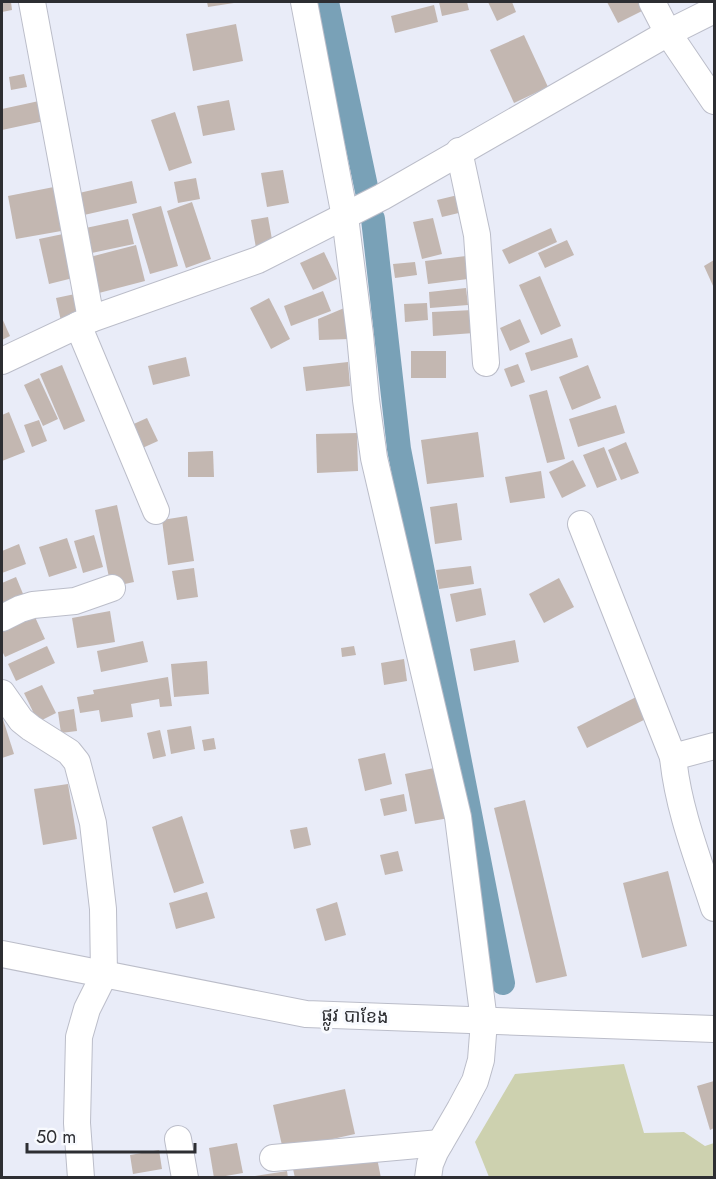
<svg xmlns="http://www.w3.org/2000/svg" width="716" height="1179" font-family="Jost,'Noto Sans Khmer',sans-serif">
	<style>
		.green { fill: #cdd1af }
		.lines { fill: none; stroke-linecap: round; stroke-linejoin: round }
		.canal { stroke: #79a1b7; stroke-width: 24 }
		.building { fill: #c3b7b1 }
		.minor-casing { stroke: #bbbdc9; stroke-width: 28 }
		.minor { stroke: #fff; stroke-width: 26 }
		.labels { text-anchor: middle; stroke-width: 6; stroke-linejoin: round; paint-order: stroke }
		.street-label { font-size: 18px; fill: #2d2e32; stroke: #f8fafe }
	</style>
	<rect width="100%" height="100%" fill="#e9ecf8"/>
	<!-- green -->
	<path class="green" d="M624,1064L644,1133L684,1132L705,1146L714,1143V1177H489L475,1142L515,1074Z"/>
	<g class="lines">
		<!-- canal -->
		<g class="canal">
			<path d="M327,2L368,196"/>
			<path d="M373,219L399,449L503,983"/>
		</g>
	</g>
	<!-- building -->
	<g class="building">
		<path d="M2,2H11L12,10L2,12Z"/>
		<path d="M207,2H234V3L208,7Z"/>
		<path d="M439,2H467L469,10L442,16Z"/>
		<path d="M488,2H512L516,12L497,21Z"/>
		<path d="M607,2H642L646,9L618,23Z"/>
		<path d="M434,5L438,22L395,33L391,16Z"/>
		<path d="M236,24L243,61L193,71L186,34Z"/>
		<path d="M524,35L548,87L514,103L490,50Z"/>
		<path d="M24,74L27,87L11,90L9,77Z"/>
		<path d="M229,100L235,130L203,136L197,106Z"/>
		<path d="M39,101L44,121L2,130V109Z"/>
		<path d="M175,112L192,163L169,171L151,120Z"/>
		<path d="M283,170L289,203L267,207L261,173Z"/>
		<path d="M196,178L200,199L178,203L174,182Z"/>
		<path d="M132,181L137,203L84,215L79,193Z"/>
		<path d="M59,186L67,230L16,239L8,196Z"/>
		<path d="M462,194L467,211L442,217L437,200Z"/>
		<path d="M192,202L211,259L186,268L167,211Z"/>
		<path d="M161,206L178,266L150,274L132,214Z"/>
		<path d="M268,217L273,245L256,248L251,220Z"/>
		<path d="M433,218L442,254L422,259L413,222Z"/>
		<path d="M128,219L134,244L87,254L81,229Z"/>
		<path d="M551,228L557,242L509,264L502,250Z"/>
		<path d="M63,234L73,278L49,284L39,239Z"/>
		<path d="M567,240L574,255L545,268L538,253Z"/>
		<path d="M136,245L145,281L95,294L86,258Z"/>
		<path d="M324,252L337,279L313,290L300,263Z"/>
		<path d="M466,256L468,279L428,284L425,261Z"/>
		<path d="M714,260V288L704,266Z"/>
		<path d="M415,262L417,275L395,278L393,264Z"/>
		<path d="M540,276L561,326L541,335L519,285Z"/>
		<path d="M466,288L468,305L430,308L429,292Z"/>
		<path d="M323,291L331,311L291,326L284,306Z"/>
		<path d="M75,294L81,322L62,326L56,298Z"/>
		<path d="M269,298L290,339L271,349L250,308Z"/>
		<path d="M427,303L428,320L405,322L404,304Z"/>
		<path d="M349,306L350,339L319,340L318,319Z"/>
		<path d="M473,310L474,333L433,336L432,312Z"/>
		<path d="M2,318L10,336L2,340Z"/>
		<path d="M520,319L530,342L510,351L500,328Z"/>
		<path d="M572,338L578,357L531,371L525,353Z"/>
		<rect x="411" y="351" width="35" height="27"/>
		<path d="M186,357L190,376L153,385L148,366Z"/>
		<path d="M348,362L350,386L306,391L303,367Z"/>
		<path d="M518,364L525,382L511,387L504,369Z"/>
		<path d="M62,365L85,421L64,430L40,374Z"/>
		<path d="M588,365L601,398L572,410L559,377Z"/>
		<path d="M39,378L58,419L43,426L24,385Z"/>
		<path d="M547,390L565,459L547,463L529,395Z"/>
		<path d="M616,405L625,433L578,447L569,419Z"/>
		<path d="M9,412L25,452L2,461V415Z"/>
		<path d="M147,418L158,441L138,450L127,427Z"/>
		<path d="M39,420L47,441L32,447L24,425Z"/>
		<path d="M478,432L484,477L427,484L421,440Z"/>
		<path d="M357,433L358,471L317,473L316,434Z"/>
		<path d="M626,442L639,473L621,480L608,450Z"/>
		<path d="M604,447L617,480L597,488L583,455Z"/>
		<path d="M213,451L214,477H188V452Z"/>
		<path d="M573,460L586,486L562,498L549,472Z"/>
		<path d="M541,471L545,498L510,503L505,477Z"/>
		<path d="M457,503L462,540L435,544L430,507Z"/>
		<path d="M117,505L134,582L111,587L95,510Z"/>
		<path d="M187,516L194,561L168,565L162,520Z"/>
		<path d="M94,535L103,567L83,573L74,541Z"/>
		<path d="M67,538L77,568L49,577L39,547Z"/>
		<path d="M19,544L26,564L2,573V551Z"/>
		<path d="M471,566L474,584L439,589L436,570Z"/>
		<path d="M194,568L198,597L177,600L172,571Z"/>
		<path d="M16,577L26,601L2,611V583Z"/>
		<path d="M559,578L574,607L544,623L529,594Z"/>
		<path d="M481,588L486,615L456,622L450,594Z"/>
		<path d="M110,611L115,642L77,648L72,618Z"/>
		<path d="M35,617L45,639L5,657L2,651V632Z"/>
		<path d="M515,640L519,662L474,671L470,649Z"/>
		<path d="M143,641L148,662L101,672L97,651Z"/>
		<path d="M47,646L55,663L16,681L8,664Z"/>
		<path d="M354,646L356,655L342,657L341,648Z"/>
		<path d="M404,659L407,681L384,685L381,663Z"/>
		<path d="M207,661L209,694L174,697L171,664Z"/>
		<path d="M168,677L172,706L160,707L159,699L131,704L133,717L101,722L99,710L80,713L77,697L94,694L93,690Z"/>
		<path d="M42,685L56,713L38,722L24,693Z"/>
		<path d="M644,693L654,715L587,748L577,727Z"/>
		<path d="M74,709L77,731L61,733L58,712Z"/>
		<path d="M2,716L14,754L2,758Z"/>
		<path d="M191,726L195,749L171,754L167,730Z"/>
		<path d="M160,730L166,756L153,759L147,733Z"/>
		<path d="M214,738L216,749L204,751L202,740Z"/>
		<path d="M385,753L392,784L365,791L358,759Z"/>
		<path d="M439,767L449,818L415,824L405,774Z"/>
		<path d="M68,784L77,839L43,845L34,789Z"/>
		<path d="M404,794L407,811L384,816L380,799Z"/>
		<path d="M525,800L567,976L536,983L494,808Z"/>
		<path d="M182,816L204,883L174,893L152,827Z"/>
		<path d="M307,827L311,845L294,849L290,830Z"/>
		<path d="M398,851L403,871L385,875L380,855Z"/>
		<path d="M668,871L687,946L642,958L623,883Z"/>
		<path d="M207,892L215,918L176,929L169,903Z"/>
		<path d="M337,902L346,935L325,941L316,909Z"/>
		<path d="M714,1081V1128L710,1130L697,1086Z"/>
		<path d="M345,1089L355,1134L283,1150L273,1105Z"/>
		<path d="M237,1143L243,1173L214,1178L209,1148Z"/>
		<path d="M159,1150L162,1169L133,1174L130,1155Z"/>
		<path d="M376,1153L381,1178H295L293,1169Z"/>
		<path d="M287,1171L288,1178H255V1176Z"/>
	</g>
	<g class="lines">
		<!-- minor casing -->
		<g class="minor-casing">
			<g id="minor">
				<path d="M32,2L91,319"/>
				<path d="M304,2L345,217L360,335L366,400L374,458L458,817L484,1021L481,1060L475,1081L460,1109L435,1152L430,1164L428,1178"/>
				<path d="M652,2L668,33L714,101"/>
				<path d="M459,151L477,235L486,363"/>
				<path d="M78,325L156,511"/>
				<path d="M2,361L91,319L258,260L382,197L668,33L714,10"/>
				<path d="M581,524L673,757C678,809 698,859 714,908"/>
				<path d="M2,618L20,609L33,605L75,601L112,588"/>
				<path d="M2,693L21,720L31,728L69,752L77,762L93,823L103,909L104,975L87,1009L79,1037L77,1123L81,1178"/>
				<path d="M673,757L714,746"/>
				<path d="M2,954L306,1014L714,1029"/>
				<path d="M178,1139L185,1178"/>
				<path d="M273,1158L440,1143"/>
			</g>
		</g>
		<!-- minor -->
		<use href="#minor" class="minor"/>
	</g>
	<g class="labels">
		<!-- street labels -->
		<g class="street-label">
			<text transform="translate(355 1016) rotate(2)" y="6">ផ្លូវ បាខែង</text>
		</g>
	</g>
	<!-- border -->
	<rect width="716" height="1179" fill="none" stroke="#2d2e32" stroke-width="6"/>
	<!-- scale -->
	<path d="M27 1143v9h168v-9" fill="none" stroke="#2d2e32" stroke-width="3"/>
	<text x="36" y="1143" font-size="18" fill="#2d2e32" stroke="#f8fafe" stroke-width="4.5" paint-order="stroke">50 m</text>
</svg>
